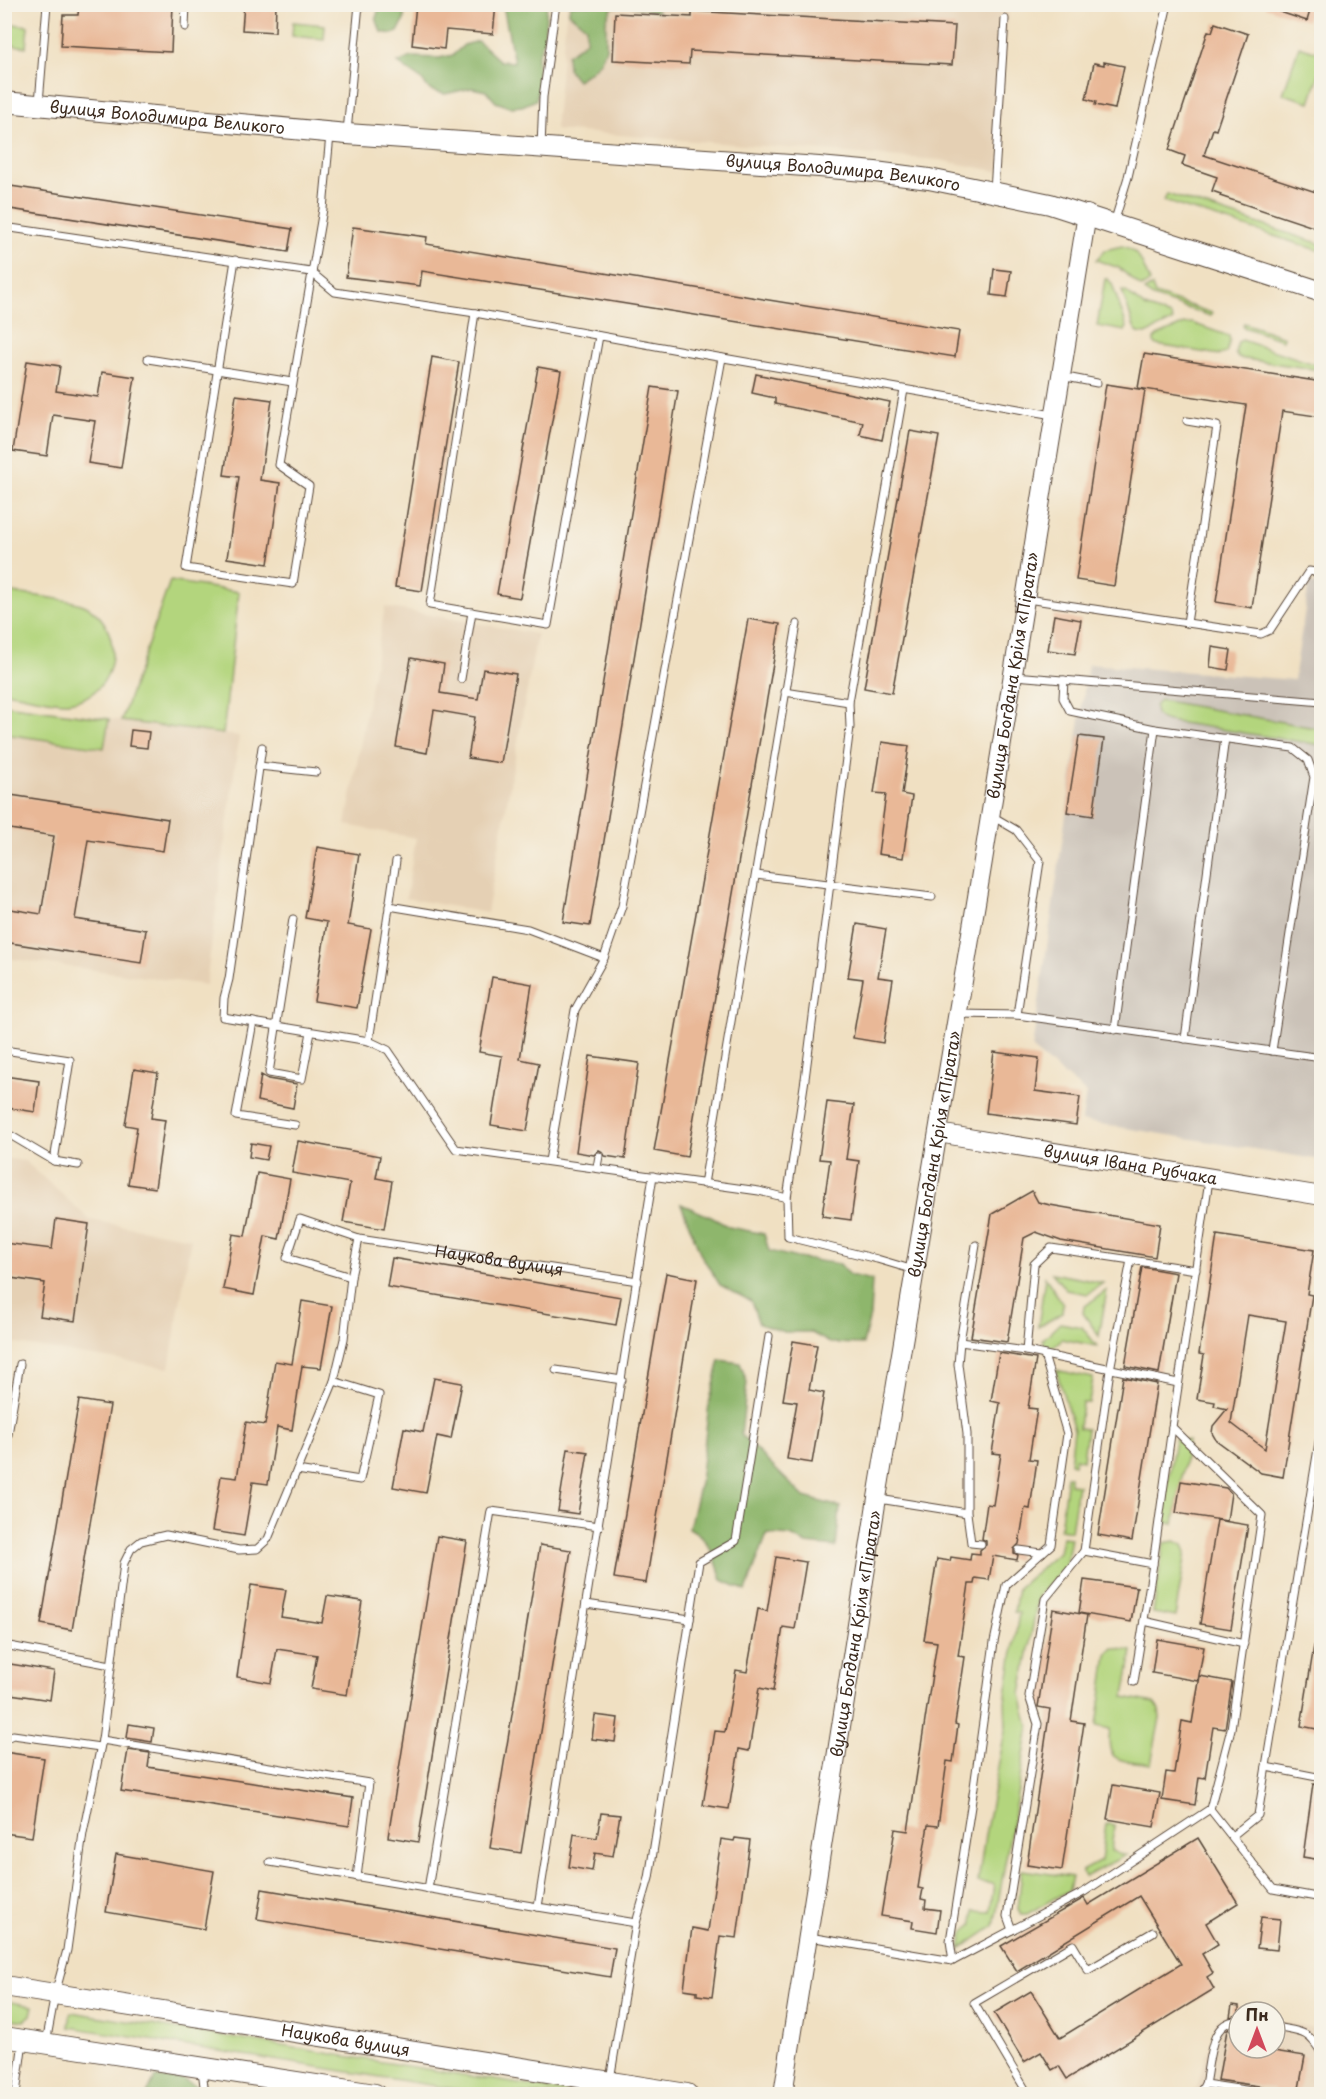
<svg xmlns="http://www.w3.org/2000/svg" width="1326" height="2099" font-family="'Playpen Sans',sans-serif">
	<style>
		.built { fill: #e5d0b4 }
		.industrial { fill: #cbc2b8 }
		.green { fill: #b3d57d; stroke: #77804e; stroke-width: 1.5 }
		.forest { fill: #8eb66c; stroke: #647045; stroke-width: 1.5 }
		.building { fill: #e9b897; fill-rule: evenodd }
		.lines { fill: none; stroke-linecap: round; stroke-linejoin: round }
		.service-casing { stroke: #564537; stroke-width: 9 }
		.tertiary-casing { stroke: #564537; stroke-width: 20 }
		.secondary-casing { stroke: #564537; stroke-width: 22 }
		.service { stroke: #fff; stroke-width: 7 }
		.tertiary { stroke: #fff; stroke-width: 18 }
		.secondary { stroke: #fff; stroke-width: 20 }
		.labels { text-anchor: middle; stroke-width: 5; stroke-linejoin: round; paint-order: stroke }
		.street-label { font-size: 16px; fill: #3b2a1e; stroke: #f7f3e8 }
	</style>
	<rect width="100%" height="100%" fill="#f7f3e8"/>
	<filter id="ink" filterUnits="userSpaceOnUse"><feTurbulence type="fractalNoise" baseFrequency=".0167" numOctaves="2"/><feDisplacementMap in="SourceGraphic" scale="12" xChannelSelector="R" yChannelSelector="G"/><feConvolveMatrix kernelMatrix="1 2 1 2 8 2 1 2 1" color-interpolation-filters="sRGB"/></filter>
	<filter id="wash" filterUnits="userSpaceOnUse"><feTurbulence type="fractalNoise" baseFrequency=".008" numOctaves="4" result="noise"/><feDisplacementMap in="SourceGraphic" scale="24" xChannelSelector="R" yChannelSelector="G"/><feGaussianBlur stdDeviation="1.35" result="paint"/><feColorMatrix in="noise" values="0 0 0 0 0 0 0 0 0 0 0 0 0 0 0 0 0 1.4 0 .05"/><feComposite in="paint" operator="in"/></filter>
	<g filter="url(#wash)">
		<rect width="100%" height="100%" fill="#f0e0c2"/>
		<!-- built -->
		<g class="built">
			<path d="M567,5H1009L999,132L1001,172L939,160L555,130Z"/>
			<path d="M385,607L537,634L487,913L406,898L416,838L346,825Z"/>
			<path d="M5,705L239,736L206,985L5,958Z"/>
			<path d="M4,1158L25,1161L90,1220L191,1238L169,1368L5,1342Z"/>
			<path d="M1232,2013L1239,2015V2048H1275V2021L1321,2029V2094H1191L1197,2087L1217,2019Z"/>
		</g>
		<!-- industrial -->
		<path class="industrial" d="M1309,583L1321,585V1160L1082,1121L1086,1093L1032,1049L1088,664L1294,680Z"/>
		<!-- green -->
		<g class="green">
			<path d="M293,22L325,25L324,39L292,36Z"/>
			<path d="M5,23L28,26L26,47L5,44Z"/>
			<path d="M1299,46L1321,53V69L1310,102L1283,94Z"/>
			<path d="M1167,194L1321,244V251L1164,201Z"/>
			<path d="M1122,246C1140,249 1143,267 1150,282L1141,287L1119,268L1096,260L1105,250Z"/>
			<path d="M1105,279H1108L1112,284L1127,327L1125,331L1097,326Z"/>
			<path d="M1152,286L1155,294L1212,313L1211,316L1153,297L1144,291Z"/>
			<path d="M1122,291L1126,292L1145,307L1171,316L1173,321L1146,334L1138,333L1134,327Z"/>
			<path d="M1192,323L1229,336L1230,341L1226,353L1220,355L1157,345L1154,342V339L1157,336L1185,324Z"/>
			<path d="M1244,323L1284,337L1282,340L1243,327Z"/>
			<path d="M1242,340L1320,366L1321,370L1238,358L1235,353L1238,342Z"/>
			<path d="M170,581L239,592L223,734L121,721Z"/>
			<path d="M4,592C22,594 74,599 86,606C128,629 118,698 68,702C54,703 21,694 5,692Z"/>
			<path d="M1160,700L1321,729V745L1168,721C1158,718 1155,717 1155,706Z"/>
			<path d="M5,705L109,719L104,748L5,734Z"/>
			<path d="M1052,1273L1103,1283L1088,1294L1066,1290Z"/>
			<path d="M1045,1277L1063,1304L1062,1313L1038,1327Z"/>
			<path d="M1107,1290L1099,1336L1083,1313L1084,1307Z"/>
			<path d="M1060,1323L1082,1327L1097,1346L1062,1339L1054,1346H1046L1042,1340Z"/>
			<path d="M1056,1370L1093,1378L1089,1403H1082L1079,1428L1087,1429L1083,1460L1075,1458L1074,1464L1070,1463L1074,1430Z"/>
			<path d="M1175,1439L1188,1441L1174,1524L1161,1522Z"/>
			<path d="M1067,1476H1070V1484L1078,1485L1071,1531L1060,1529Z"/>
			<path d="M1062,1537L1071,1538L1066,1566L1038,1596L1021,1694L1029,1727L994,1926L960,1949L963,1933L973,1924L974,1911L990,1912L994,1884L978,1882L985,1835L1006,1726L1005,1701L1019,1613L1014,1612L1018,1588L1059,1552Z"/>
			<path d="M1175,1541L1183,1545L1186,1552L1175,1617L1153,1613L1164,1543Z"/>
			<path d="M1113,1648L1132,1651L1124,1697L1154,1703L1159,1710L1160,1718L1151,1764C1121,1759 1105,1766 1110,1729L1097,1726L1107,1654Z"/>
			<path d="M1106,1824L1114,1825L1111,1851L1126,1855L1085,1877L1082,1871L1101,1861Z"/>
			<path d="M1022,1870L1072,1877L1069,1890L1027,1914H1021L1018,1909Z"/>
			<path d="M5,2001L33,2006L31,2015L24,2021L5,2018Z"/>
			<path d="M71,2012L581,2094H486L69,2027Z"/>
		</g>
		<!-- forest -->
		<g class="forest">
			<path d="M380,5H404V20L398,32L392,34L381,32L376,18Z"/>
			<path d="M503,5H547L544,40L537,57L539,86L536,100L522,106L510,107L496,102L486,91L472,88L445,94L430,90L421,79L398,63L411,57L439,58L453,55L464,45L478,41L500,61L514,62Z"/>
			<path d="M570,5H654L658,12L627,5L613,7L606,20V48L600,62L590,72L577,80L568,69L567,55L586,41V27L569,13Z"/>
			<path d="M681,1204L711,1217L729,1227L764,1234L769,1251L797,1258L840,1264L849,1275L872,1280L870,1316L863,1344L830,1343L810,1332H784L759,1324L751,1301L720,1285L701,1255Z"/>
			<path d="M720,1360L740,1363L747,1382L741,1435L804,1497L840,1507L836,1547L806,1544L791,1536L767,1534L746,1591L722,1580C716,1560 710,1538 689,1528L700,1483L709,1404Z"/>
			<path d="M155,2078L183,2079L196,2086L197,2094H147Z"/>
		</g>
		<g id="blocks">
			<!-- building -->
			<g class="building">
				<path d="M79,4H173L171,52L61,46L63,15H78Z"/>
				<path d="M244,4H276L275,32L242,30Z"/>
				<path d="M416,4H496L493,34L446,30L444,49L412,45Z"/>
				<path d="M1265,4H1312L1307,21L1265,7Z"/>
				<path d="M692,11L955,26L952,65L690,51L689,64L613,60L615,13L692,17Z"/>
				<path d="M1215,23L1248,34L1216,130L1213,129L1204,155L1322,194V230L1220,196L1221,194L1212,191L1217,177L1182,165L1185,156L1169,150L1208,31L1212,32Z"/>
				<path d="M1104,62L1124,66L1115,109L1095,105L1096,102L1086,99L1094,63L1104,65Z"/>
				<path d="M4,185L292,229L288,252L4,208Z"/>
				<path d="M353,227L427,237L426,244L959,331L955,357L422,271L420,286L346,277Z"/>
				<path d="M994,269L1011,271L1007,297L991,295Z"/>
				<path d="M1144,354L1322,382V417L1282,411L1252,608L1216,602L1246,405L1138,388Z"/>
				<path d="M432,357L459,362L422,591L395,587Z"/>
				<path d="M27,361L60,366L56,391L98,397L102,372L135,377L121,468L88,463L95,421L53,415L47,456L13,451Z"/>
				<path d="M538,367L561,371L520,598L497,594Z"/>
				<path d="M756,374L890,402L882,440L860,435L863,422L775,404V398L752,393Z"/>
				<path d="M1106,384L1145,390L1114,586L1076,580Z"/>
				<path d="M652,387L678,391L590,926L563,922Z"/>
				<path d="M236,395L272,400L260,480L280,483L268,564L227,558L239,477L224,475Z"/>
				<path d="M910,431L939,436L892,693L864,688Z"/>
				<path d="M1054,615L1081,620L1075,654L1048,650Z"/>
				<path d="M748,619L780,624L687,1157L654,1151Z"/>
				<path d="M1212,647L1231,650L1228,670L1210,667Z"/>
				<path d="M411,658L444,664L440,693L478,699L483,669L516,674L501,763L468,758L475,717L434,710L427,753L396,747Z"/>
				<path d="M131,730L149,732L147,748L129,746Z"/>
				<path d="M1079,736L1104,739L1093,816L1067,812Z"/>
				<path d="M882,742L909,746L902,794L912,796L903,858L878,854L886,794L874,793Z"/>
				<path d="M4,794L168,819L163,851L88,840L75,919L146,930L141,963L4,942V908L41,914L54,836L4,828Z"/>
				<path d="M317,847L359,854L348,925L371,929L357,1008L314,1001L327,922L305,918Z"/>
				<path d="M857,924L886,929L878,977L893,979L883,1043L853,1038L863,979L848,977Z"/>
				<path d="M492,977L532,984L520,1059L539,1063L527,1131L491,1125L502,1056L479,1052Z"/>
				<path d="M994,1052L1039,1058L1035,1091L1080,1097L1076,1125L986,1113Z"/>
				<path d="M590,1056L639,1063L625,1159L605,1156L603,1152L599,1150L594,1155L576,1152Z"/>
				<path d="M134,1069L158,1073L151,1118L165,1120L155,1188L128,1184L137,1127L125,1125Z"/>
				<path d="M261,1075L268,1079L297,1084L293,1108L257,1101Z"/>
				<path d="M4,1076L39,1081L35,1112L4,1107Z"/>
				<path d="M827,1102L854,1105L846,1159L859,1161L851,1220L822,1216L830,1160L819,1159Z"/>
				<path d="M298,1141L380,1156L376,1178L392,1181L384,1229L343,1222L350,1183L292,1173Z"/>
				<path d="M251,1143L269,1146L266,1160L249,1157Z"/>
				<path d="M257,1173L290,1179L279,1239L265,1236L254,1295L223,1289L233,1234L245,1236Z"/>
				<path d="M1032,1191L1038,1202L1050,1205L1160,1224L1155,1257L1061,1241L1036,1232L1024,1238L1007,1342L971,1337L992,1214Z"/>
				<path d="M56,1219L89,1224L75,1321L40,1316L45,1283L4,1277V1243L52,1249Z"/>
				<path d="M1217,1235L1314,1250L1307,1294L1312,1295L1283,1477L1261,1473L1216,1440L1212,1433L1213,1426L1227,1409L1214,1406L1215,1402L1197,1399L1204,1355L1199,1354ZM1248,1315L1286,1321L1265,1449L1231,1423Z"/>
				<path d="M392,1258L621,1297L616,1325L387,1287Z"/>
				<path d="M1142,1267L1176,1273L1159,1373L1125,1366Z"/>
				<path d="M666,1273L697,1279L646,1583L614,1578Z"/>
				<path d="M302,1301L332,1306L321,1368L302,1366L292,1430L277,1427L268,1484L253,1482L244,1536L212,1531L221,1476L237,1478L246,1422L265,1425L275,1361L292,1364Z"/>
				<path d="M793,1341L817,1345L809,1390L824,1393L812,1463L787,1459L797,1402L783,1400Z"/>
				<path d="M999,1353L1036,1359L1028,1408L1037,1409L1029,1459L1037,1460L1030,1509L1025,1508L1019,1544L1014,1549V1553L1018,1555L1017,1560L993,1556L989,1580L975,1578L974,1584H969L958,1656L965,1657L955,1724L958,1725L953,1762L947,1761L938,1826L928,1825L918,1888L923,1889L921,1899L926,1900L925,1908L940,1910L937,1932L912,1928L913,1921L881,1916L895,1829L908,1831L937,1642L924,1640L937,1559L950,1561L951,1557L970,1560L971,1553L980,1554V1550L986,1545V1541L982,1539L987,1504L993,1505L1001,1454L992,1453L1000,1403L991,1401Z"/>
				<path d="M1123,1377L1157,1384L1132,1541L1098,1535Z"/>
				<path d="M434,1378L462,1383L451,1439L437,1436L426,1493L393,1487L404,1428L423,1432Z"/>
				<path d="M79,1400L110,1405L72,1630L41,1624Z"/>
				<path d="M568,1449L588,1452L578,1514L558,1511Z"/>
				<path d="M1181,1481L1226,1488L1231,1493L1227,1521L1176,1513Z"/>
				<path d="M1217,1520L1248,1525L1231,1629L1200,1624Z"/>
				<path d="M437,1536L467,1541L418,1842L388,1837Z"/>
				<path d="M540,1545L571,1550L521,1853L490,1848Z"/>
				<path d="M776,1557L806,1562L795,1629L783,1627L773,1691L759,1688L749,1751L739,1749L729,1809L703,1805L715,1731L725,1732L736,1670L747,1672L758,1609L767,1611Z"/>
				<path d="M1084,1580L1137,1587L1131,1622L1079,1613Z"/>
				<path d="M251,1585L286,1590L281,1617L322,1623L327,1596L362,1601L347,1695L311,1689L317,1655L277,1649L271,1683L237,1677Z"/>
				<path d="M1053,1609L1087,1615L1071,1721L1084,1723L1062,1870L1027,1865L1050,1709L1038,1707Z"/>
				<path d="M1157,1639L1204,1647L1198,1681L1152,1673Z"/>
				<path d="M1314,1646L1322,1647V1730L1301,1726Z"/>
				<path d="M4,1663L54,1671L50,1700L4,1693Z"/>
				<path d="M1200,1676L1232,1682L1225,1729L1213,1727L1205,1778L1199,1777L1195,1805L1162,1800L1166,1772L1174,1773L1182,1721L1192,1723Z"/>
				<path d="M595,1715L618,1718L615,1742L592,1739Z"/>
				<path d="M129,1724L154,1728L152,1742L127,1738Z"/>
				<path d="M128,1750L150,1753L148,1767L353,1798L349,1826L121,1791Z"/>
				<path d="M4,1752L44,1758L32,1837L4,1833Z"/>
				<path d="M1313,1784L1322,1785V1860L1303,1857Z"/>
				<path d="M1113,1785L1160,1793L1154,1827L1107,1819Z"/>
				<path d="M601,1813L620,1815L613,1856L595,1853L592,1871L569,1867L574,1834L597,1838Z"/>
				<path d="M735,1838L750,1840L737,1938L720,1936L712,1997L697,1995V1991L684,1989L692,1928L708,1931L721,1839L734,1841Z"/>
				<path d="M1198,1838L1238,1903L1206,1923L1218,1944L1202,1954L1213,1973L1207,1977L1214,1989L1067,2079L1059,2066L1052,2070L1041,2052L1024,2062L994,2013L1031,1991L1060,2038L1181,1964L1139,1896L1017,1971L1001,1946L1084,1898L1088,1905Z"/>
				<path d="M116,1854L214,1871L204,1929L106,1912Z"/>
				<path d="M262,1889L615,1948L610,1977L257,1919Z"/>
				<path d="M1261,1917L1280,1919L1277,1950L1257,1948Z"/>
				<path d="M1232,2005L1239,2006V2015L1230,2017Z"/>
				<path d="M1239,2027V2048H1256L1305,2056L1298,2094H1277L1272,2088L1218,2080L1227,2030Z"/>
			</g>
		</g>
	</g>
	<g filter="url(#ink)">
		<use href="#blocks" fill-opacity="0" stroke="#564537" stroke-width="1.5"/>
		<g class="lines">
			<!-- service casing -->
			<g class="service-casing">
				<g id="service">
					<path d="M185,27L186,4"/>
					<path d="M39,103L47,4"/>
					<path d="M347,132L359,4"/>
					<path d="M541,147L543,97L556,4"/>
					<path d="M994,191L1005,19"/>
					<path d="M1114,223L1128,177L1168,4"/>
					<path d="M4,227L311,272L335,292L475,313L689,352L1053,415"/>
					<path d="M235,260L186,568L293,584L309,486L279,465L323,209L330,135"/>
					<path d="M475,313L430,605L548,625L599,336"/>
					<path d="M148,359L292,382"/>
					<path d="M1061,376L1097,383"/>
					<path d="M1187,421L1217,426L1187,623"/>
					<path d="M1027,599L1261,634L1270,630L1309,571L1322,573"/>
					<path d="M1015,676L1322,702"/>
					<path d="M461,679L472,612"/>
					<path d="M1064,680L1063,698L1070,711L1155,729L1293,748L1308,760L1314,777L1272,1051"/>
					<path d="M785,692L849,702"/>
					<path d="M262,747L229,979L224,998L223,1017L369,1041L388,1050L456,1149L759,1191L787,1198L788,1237L877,1259L914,1270"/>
					<path d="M259,766L316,772"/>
					<path d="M992,816L1016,830L1040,861L1017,1015"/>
					<path d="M756,875L932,897"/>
					<path d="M389,906L528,929L604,958"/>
					<path d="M293,919L269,1073L302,1079L311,1032"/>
					<path d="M958,1014L1017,1015L1322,1058"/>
					<path d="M253,1022L236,1116L295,1125"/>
					<path d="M1115,1030L1155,729"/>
					<path d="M1185,1039L1225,738"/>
					<path d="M369,1041L396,861"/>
					<path d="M4,1050L70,1060L54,1161"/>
					<path d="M1318,1058L1322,1035"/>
					<path d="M4,1134L10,1135L54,1161L78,1165"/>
					<path d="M549,1161L575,1010L604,958L622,906L722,358"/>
					<path d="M597,1167L599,1156"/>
					<path d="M704,1184L797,624"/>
					<path d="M787,1198L805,1079L850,727L849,702L904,390"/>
					<path d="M976,1245L960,1342L1026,1351L1178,1383"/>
					<path id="s1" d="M351,1277L287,1258L300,1219L359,1239L638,1281"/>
					<path d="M1026,1351L1034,1264L1051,1248L1131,1260"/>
					<path d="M556,1370L622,1380"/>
					<path d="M1172,1427L1153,1564L1084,1551L1110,1370L1131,1260L1196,1270"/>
					<path d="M4,1458L20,1364"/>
					<path d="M297,1470L360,1480L379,1395L334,1381"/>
					<path d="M879,1499L967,1513V1434L958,1364L960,1342"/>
					<path d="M967,1513L971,1543L981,1544"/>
					<path d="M1019,1550L1042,1553"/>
					<path d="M586,1604L690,1619"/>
					<path d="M1144,1621L1244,1644"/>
					<path d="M4,1645L111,1665"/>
					<path d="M1134,1682L1153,1564"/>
					<path d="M4,1739L13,1735L100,1747"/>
					<path d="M102,1740L369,1783L357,1877"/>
					<path d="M1266,1767L1322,1778"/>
					<path d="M1210,1809L1273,1889L1322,1898"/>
					<path d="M1232,1836L1258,1815L1322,1424"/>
					<path d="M270,1862L538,1907"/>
					<path d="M428,1889L491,1511L599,1526"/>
					<path d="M636,1923L649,1878L699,1562L736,1541L769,1336"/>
					<path d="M1012,1930L1007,1916L1038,1724L1029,1696L1045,1599L1084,1551"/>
					<path d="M809,1937L953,1961L1084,1892L1210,1809L1231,1729L1262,1515L1172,1427L1209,1180"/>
					<path d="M953,1961L950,1941L974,1787L994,1642L1006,1585L1051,1545L1067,1434L1044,1355"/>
					<path d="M1275,2027C1300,2032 1308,2029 1322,2054"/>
					<path d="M46,2043L55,1994L67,1950L83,1833L102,1740L124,1563L131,1549L141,1541L166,1535L239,1550L257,1549L268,1539L334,1381L344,1339L351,1277L359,1239"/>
					<path d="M202,2070L205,2094"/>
					<path d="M610,2080L636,1923L538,1907L653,1176"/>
					<path d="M1205,2084C1210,2063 1209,2019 1239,2021"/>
					<path d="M16,2094L23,2041"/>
					<path d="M1028,2094L974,2003L1073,1945L1088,1970L1153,1932"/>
					<path d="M1199,2094L1205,2084L1271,2094"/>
				</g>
			</g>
			<!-- tertiary casing -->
			<g class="tertiary-casing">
				<g id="tertiary">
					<path id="s2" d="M938,1133L1322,1196"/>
					<path id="s3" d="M783,2094L877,1498L981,873L1087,214"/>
				</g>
			</g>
			<!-- secondary casing -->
			<g class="secondary-casing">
				<g id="secondary">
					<path id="s4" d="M4,102L347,134L819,167L875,172L929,179L1050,204L1322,292"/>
					<path id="s5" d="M4,1986L687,2094"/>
					<path d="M4,2037L375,2094"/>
				</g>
			</g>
			<!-- service -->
			<use href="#service" class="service"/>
			<!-- tertiary -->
			<use href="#tertiary" class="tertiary"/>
			<!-- secondary -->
			<use href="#secondary" class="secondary"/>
		</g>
	</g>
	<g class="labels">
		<!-- street labels -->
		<g class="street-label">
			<text dy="6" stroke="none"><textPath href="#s4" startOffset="164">вулиця Володимира Великого</textPath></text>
			<text dy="6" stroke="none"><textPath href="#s4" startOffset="842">вулиця Володимира Великого</textPath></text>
			<text dy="6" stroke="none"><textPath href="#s3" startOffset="1437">вулиця Богдана Кріля «Пірата»</textPath></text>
			<text dy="6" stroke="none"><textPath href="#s3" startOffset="952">вулиця Богдана Кріля «Пірата»</textPath></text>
			<text dy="6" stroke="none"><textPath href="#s2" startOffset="195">вулиця Івана Рубчака</textPath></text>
			<text dy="6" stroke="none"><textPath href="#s1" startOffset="312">Наукова вулиця</textPath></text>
			<text dy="6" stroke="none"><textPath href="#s3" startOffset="466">вулиця Богдана Кріля «Пірата»</textPath></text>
			<text dy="6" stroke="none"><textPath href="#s5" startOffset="346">Наукова вулиця</textPath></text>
		</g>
	</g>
	<!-- margin -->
	<rect width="1326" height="2099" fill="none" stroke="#f7f3e8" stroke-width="24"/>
	<!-- north arrow -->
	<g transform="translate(1257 2030)"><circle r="28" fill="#f7f3e8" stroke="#aca397" stroke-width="1.5"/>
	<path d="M0-4.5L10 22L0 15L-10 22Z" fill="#d1495b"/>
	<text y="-9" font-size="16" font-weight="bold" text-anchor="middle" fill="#3b2a1e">Пн</text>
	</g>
</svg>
